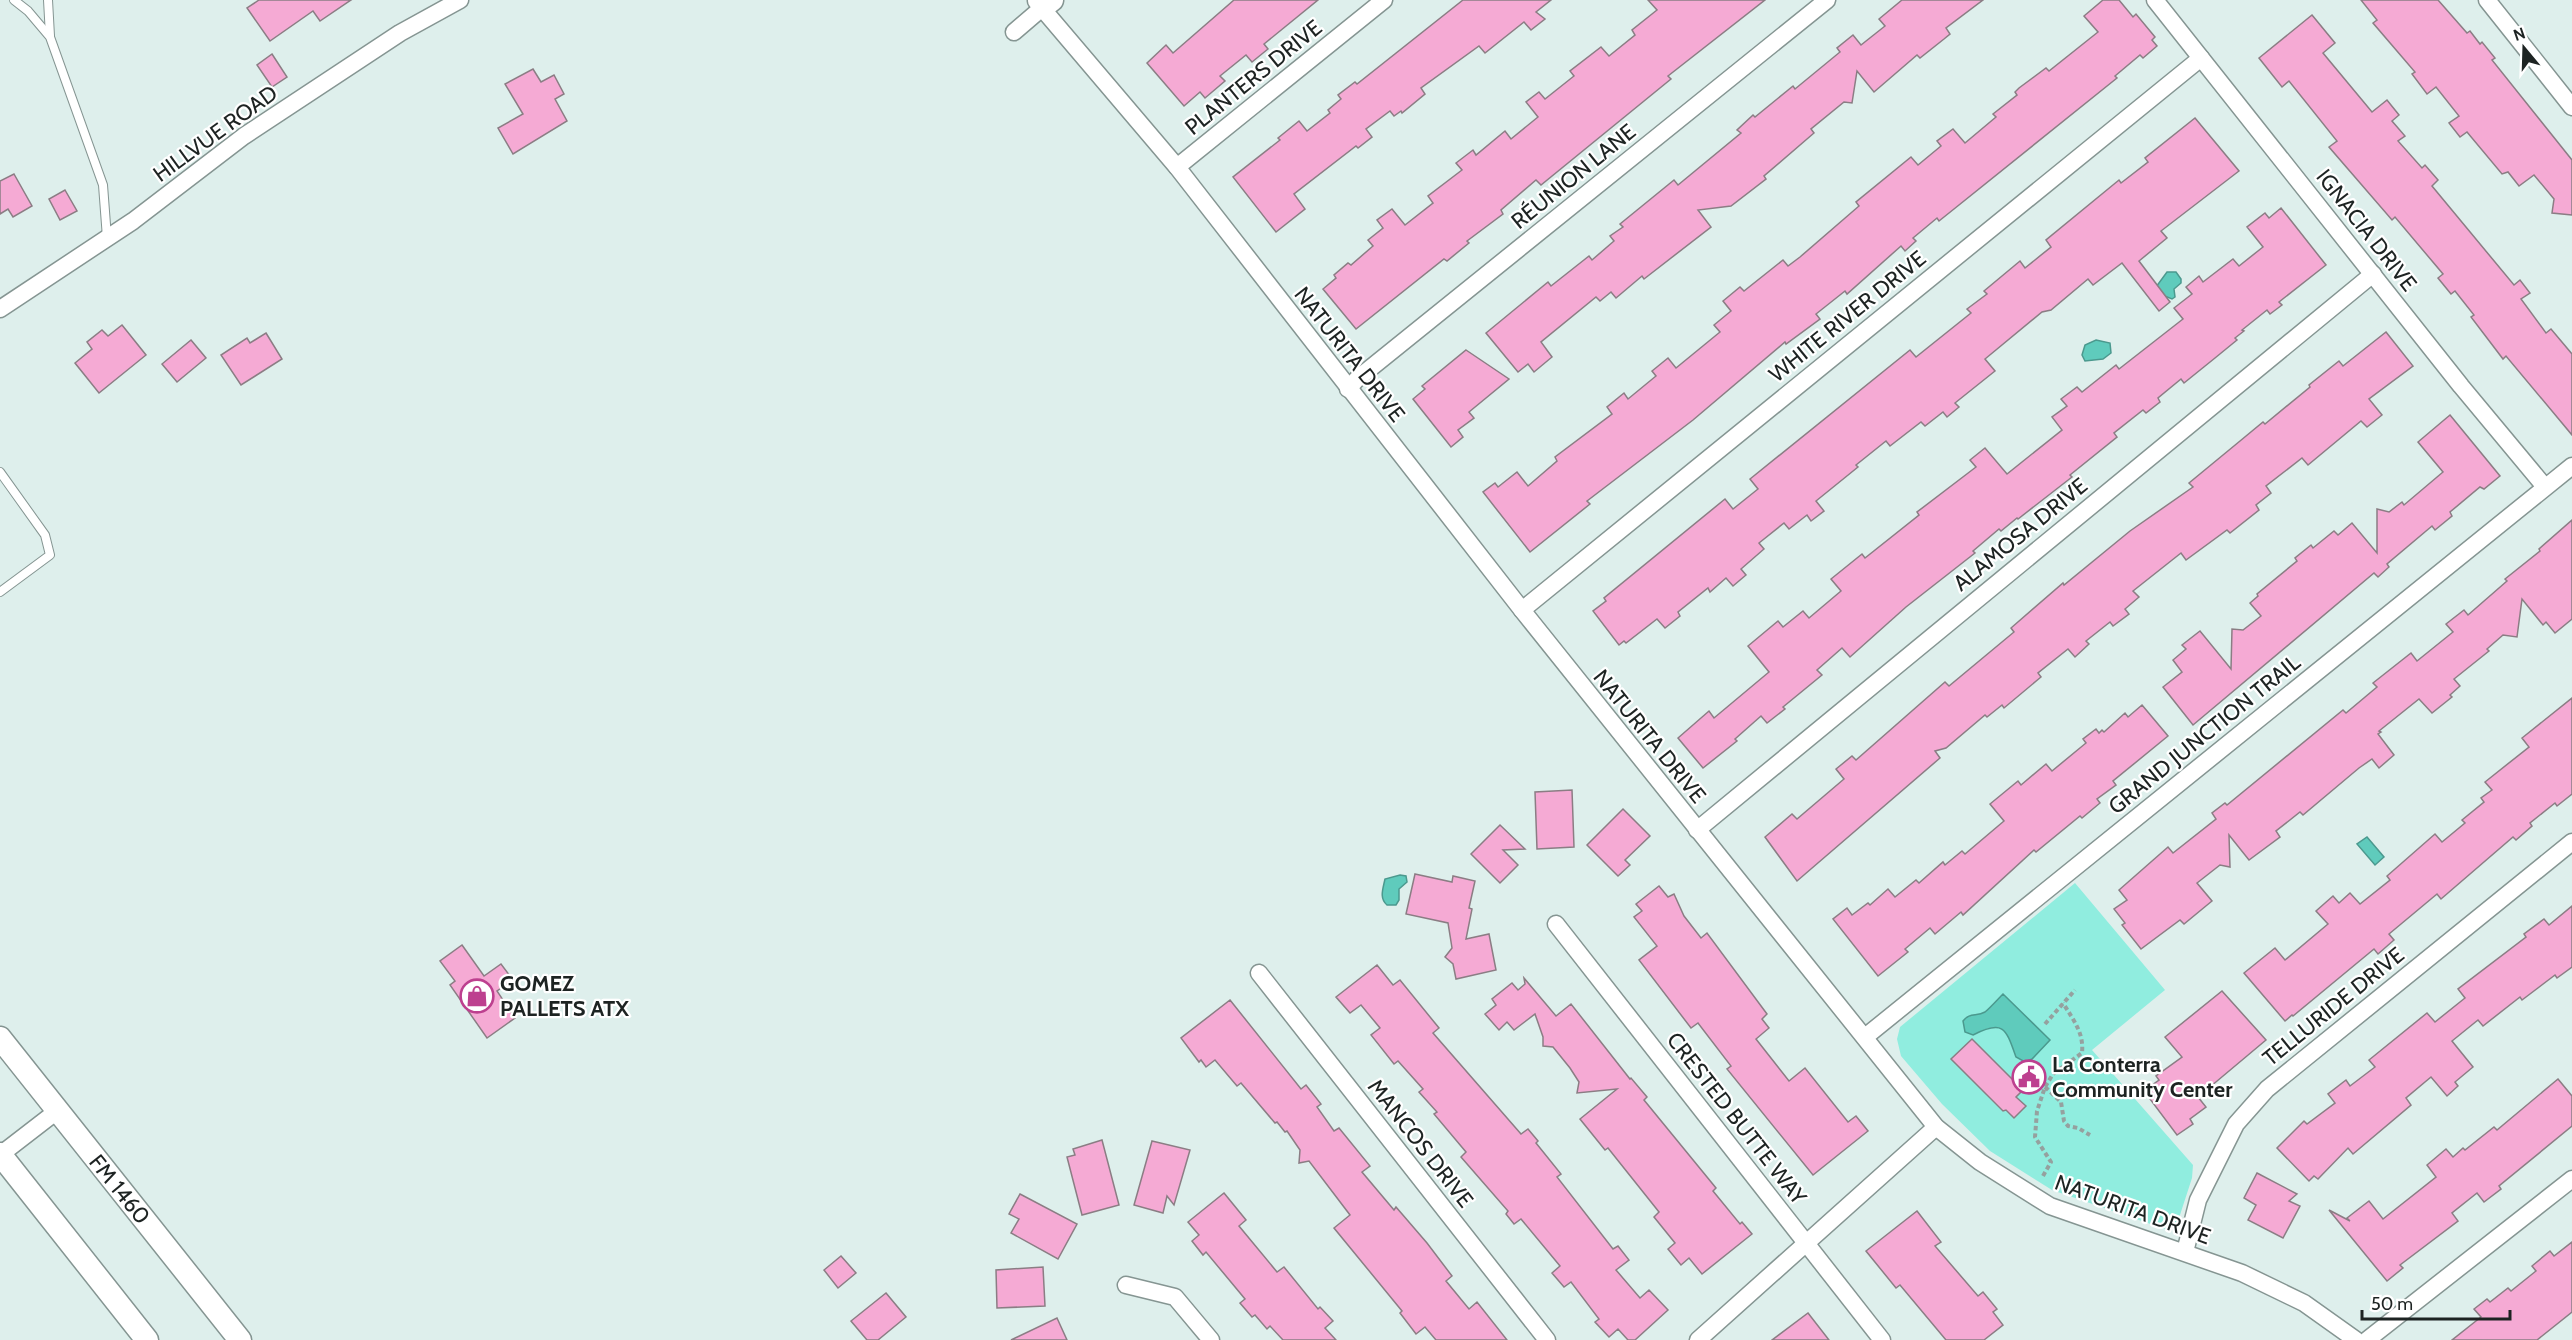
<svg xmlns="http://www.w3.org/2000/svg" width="2572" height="1340" font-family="Cabin,sans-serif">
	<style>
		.green { fill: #90eddf }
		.water { fill: #5fcbbc; stroke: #4b998e; stroke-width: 1.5 }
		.building { fill: #f5aad4; stroke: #8b7d84; stroke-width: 1.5 }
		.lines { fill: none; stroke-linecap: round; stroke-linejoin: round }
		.lane-casing { stroke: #859592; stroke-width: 10 }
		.street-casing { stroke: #859592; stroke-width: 19 }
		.secondary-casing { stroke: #859592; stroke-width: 25 }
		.path { stroke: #95a19f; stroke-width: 4; stroke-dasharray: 4.5 3; stroke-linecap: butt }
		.lane { stroke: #fff; stroke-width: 8 }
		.street { stroke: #fff; stroke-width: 16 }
		.secondary { stroke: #fff; stroke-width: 22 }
		.labels { text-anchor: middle; stroke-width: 4.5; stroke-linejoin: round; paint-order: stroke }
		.street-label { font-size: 22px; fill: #1d2322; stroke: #fff }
		.poi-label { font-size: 22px; font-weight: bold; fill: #1d2322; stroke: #fff; text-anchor: start }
	</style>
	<rect width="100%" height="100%" fill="#deefec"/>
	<!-- green -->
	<path class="green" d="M2075,883L2165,990L2092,1050L2193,1165L2192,1178L2179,1218L2173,1228L2165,1229L2052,1190L1990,1151L1942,1104L1901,1056L1897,1039L1900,1027Z"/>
	<!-- water -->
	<g class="water">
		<path d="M2167,272H2176L2181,279V283L2174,289L2175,297L2172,299L2162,295L2156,287Z"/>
		<path d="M2096,340L2110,343L2111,353L2103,359L2085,361L2082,355L2085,345Z"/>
		<path d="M2367,837L2384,857L2375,865L2357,844Z"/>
		<path d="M1400,875L1406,876L1407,882L1399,889V900L1396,905H1387C1379,898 1383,889 1385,879Z"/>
		<path d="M2003,994L2050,1040L2032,1059L2025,1062L2016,1057C2006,1029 2004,1019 1973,1035L1965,1032L1963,1021C1970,1012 1976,1017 1985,1012C1991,1007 1997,1000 2003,994Z"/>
	</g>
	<!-- building -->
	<g class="building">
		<path d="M259,0H351L320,21L313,11L270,41L247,8Z"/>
		<path d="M1234,0H1318L1264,44L1268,49L1252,62L1246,55L1220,76L1225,81L1205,98L1200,92L1184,106L1147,63L1166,45L1173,53Z"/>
		<path d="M1463,0H1551L1536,12L1545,19L1531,30L1524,22L1485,53L1479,46L1421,88L1425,94L1402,113L1401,111L1394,116L1390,111L1366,129L1372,137L1358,148L1356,146L1294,194L1305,209L1276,232L1233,177L1280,140L1278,138L1299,121L1307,131L1330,113L1328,110L1341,99L1338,95L1355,82L1357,84Z"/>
		<path d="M1648,0H1765L1668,76L1671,79L1541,185L1536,180L1501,210L1503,214L1467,241L1469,243L1447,261L1444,259L1356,329L1323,289L1336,278L1334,275L1348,263L1351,265L1373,246L1368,240L1383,228L1377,220L1392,209L1405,225L1433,203L1428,196L1462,170L1456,163L1473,150L1476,155L1505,131L1511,139L1538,117L1526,102L1539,92L1545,99L1574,76L1570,71L1601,47L1609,56L1635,35L1632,30L1657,10Z"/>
		<path d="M1902,0H1983L1946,28L1950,34L1944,39L1920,58L1917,55L1874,92L1857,71L1852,103L1844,102L1811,129L1814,133L1764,176L1766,179L1731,206L1698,210L1711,227L1644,279L1642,276L1616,298L1611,292L1600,301L1596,297L1541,342L1552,357L1534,372L1528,364L1518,372L1486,333L1548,282L1551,286L1589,256L1592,260L1614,241L1610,236L1623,227L1620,224L1674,180L1678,185L1741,133L1737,130L1753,115L1755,117L1793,86L1795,89L1840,52L1837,48L1853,35L1861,45L1885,26L1879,19Z"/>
		<path d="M2103,0H2119L2133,17L2136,14L2155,37L2152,40L2157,46L2143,58L2140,55L2115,76L2117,78L1954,209L1939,221L1937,218L1913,238L1916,241L1905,251L1901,246L1847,294L1845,291L1816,314L1820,319L1786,344L1785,342L1693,420L1587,501L1590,504L1530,552L1483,492L1495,483L1498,487L1517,472L1528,486L1557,461L1555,457L1612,414L1607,407L1624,393L1628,399L1656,376L1652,371L1668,358L1676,368L1720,332L1714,325L1731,311L1723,301L1740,287L1744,291L1783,260L1788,266L1800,257L1859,206L1856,202L1911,157L1918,165L1941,146L1937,141L1953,129L1965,143L1996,117L1993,114L2017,95L2015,92L2019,88L2046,68L2049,71L2098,32L2084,16Z"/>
		<path d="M2361,0H2438L2467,33L2470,31L2480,44L2482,42L2495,58L2492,60L2572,160V215L2552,213L2554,199L2534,175L2519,186L2508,172L2502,174L2467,132L2460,137L2449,123L2459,116L2436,87L2427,94L2412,74L2415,72L2373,23L2377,20Z"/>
		<path d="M2312,15L2335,43L2323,53L2372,112L2387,100L2399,115L2392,121L2405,136L2398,141L2422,168L2425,165L2438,180L2432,186L2514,285L2520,280L2530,293L2521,299L2546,333L2551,329L2572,354V435L2506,356L2503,359L2471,317L2474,315L2455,291L2451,294L2438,278L2443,274L2395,217L2392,220L2329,147L2337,141L2289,81L2282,87L2259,58Z"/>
		<path d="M272,54L287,77L272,87L257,65Z"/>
		<path d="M533,69L541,82L554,75L564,94L555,99L567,121L513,154L498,128L523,114L505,84Z"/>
		<path d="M2195,118L2239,171L2161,231L2167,238L2139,261L2170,302L2159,311L2122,263L2093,285L2088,279L2051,310L2042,312L1985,359L1995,371L1955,403L1959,407L1947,417L1943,412L1925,426L1921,422L1890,446L1886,441L1856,465L1858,467L1816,501L1824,511L1811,521L1807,515L1789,529L1784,523L1759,543L1764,549L1741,569L1746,575L1733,586L1726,578L1710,592L1708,588L1678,612L1680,616L1665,628L1657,619L1626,643L1624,641L1619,645L1593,611L1606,601L1604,598L1725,499L1733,509L1758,489L1750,479L1910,350L1916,357L1971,313L1967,309L1987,294L1984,291L2020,261L2025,268L2051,247L2046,240L2119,180L2121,183L2148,162L2145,158Z"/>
		<path d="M14,174L32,206L13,217L8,209L0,214V181Z"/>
		<path d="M65,190L77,211L60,220L49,199Z"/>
		<path d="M2281,208L2326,265L2279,302L2282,305L2270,314L2267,310L2242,330L2244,331L2235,338L2237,340L2215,358L2184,383L2181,379L2158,398L2160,402L2146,413L2143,410L2114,433L2117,437L2070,475L2072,477L2018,519L2017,518L2001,531L1999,529L1973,551L1975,553L1906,607L1850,657L1842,648L1817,670L1822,675L1783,707L1785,709L1767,723L1761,716L1735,739L1737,741L1703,768L1678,738L1709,711L1714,718L1769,672L1748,646L1778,621L1783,627L1803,611L1809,618L1841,591L1831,579L1862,554L1865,558L1919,515L1917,512L1976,467L1970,460L1985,448L2007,474L2062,430L2052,417L2067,406L2061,399L2077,387L2082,392L2116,365L2119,369L2183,319L2174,308L2192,294L2186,287L2199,276L2203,282L2233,259L2239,266L2263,247L2247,227L2265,213L2269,218Z"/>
		<path d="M122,325L146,355L99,393L75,363L92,349L87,342L102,330L108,336Z"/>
		<path d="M2386,332L2413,366L2369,399L2382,415L2367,427L2361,421L2308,465L2302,458L2266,486L2271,493L2256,505L2259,510L2230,533L2227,530L2186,560L2181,553L2133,591L2139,597L2125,609L2129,614L2113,626L2110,622L2086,641L2089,644L2075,657L2068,649L2038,673L2041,677L2004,708L2002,705L1987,717L1985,715L1946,748L1935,751L1940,758L1797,881L1765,837L1792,814L1797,819L1844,779L1836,769L1852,756L1856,760L1945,682L1949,686L2014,632L2011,628L2063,583L2064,585L2130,531L2193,487L2189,483L2240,441L2263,422L2265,424L2310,387L2309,385L2339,361L2343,366Z"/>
		<path d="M266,333L282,359L241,385L221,355L247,338L250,343Z"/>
		<path d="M191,340L206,358L177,382L162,364Z"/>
		<path d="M1466,350L1509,379L1469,412L1474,418L1458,430L1463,437L1451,447L1413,399L1425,389L1422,386Z"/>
		<path d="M2450,415L2500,476L2484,489L2480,487L2450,512L2452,516L2435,530L2432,526L2387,564L2389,567L2378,577L2374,573L2193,725L2163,687L2182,672L2173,660L2186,649L2182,645L2200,631L2231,669L2232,629L2243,630L2261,616L2250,603L2258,596L2257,594L2297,561L2295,558L2311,545L2313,548L2334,531L2338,535L2352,523L2377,553V509L2389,512L2402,502L2404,505L2443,472L2418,442Z"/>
		<path d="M2572,520V619L2555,633L2546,622L2543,625L2522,599L2517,637L2503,635L2487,649L2489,651L2454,679L2460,686L2450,695L2452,697L2432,713L2419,699L2379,731L2381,732L2378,734L2394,755L2379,768L2372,759L2359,768L2303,815L2300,812L2276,831L2280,837L2249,860L2229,835L2230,867L2220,865L2197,883L2212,901L2184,924L2180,920L2141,949L2122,925L2125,923L2114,909L2127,900L2119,890L2168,847L2173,853L2216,819L2212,813L2225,803L2227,805L2343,710L2346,713L2377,687L2373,683L2411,653L2417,661L2453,632L2446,624L2464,610L2468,615L2507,581L2505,579L2540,551L2539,549Z"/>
		<path d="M2572,698V794L2557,806L2555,803L2530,823L2532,826L2516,840L2513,837L2441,899L2437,894L2389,934L2394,940L2378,954L2374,949L2293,1016L2292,1015L2285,1021L2244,973L2275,948L2285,960L2328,924L2316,911L2333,896L2339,903L2350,893L2360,904L2390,880L2387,876L2435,834L2442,842L2465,823L2462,820L2484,802L2481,798L2492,790L2485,782L2529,747L2522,738Z"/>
		<path d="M2142,705L2168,736L2113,781L2116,785L2097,799L2100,803L2082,818L2080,816L2036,852L2034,850L1963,915L1961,912L1935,934L1930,928L1905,949L1908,952L1878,976L1833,919L1847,908L1852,915L1868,903L1870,905L1888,889L1895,897L1916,880L1919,883L1943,862L1945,865L1962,851L1965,854L2004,821L1990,804L2018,781L2021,785L2046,764L2052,771L2086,743L2083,739L2096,729L2099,733L2102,730L2104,732L2125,713L2128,717Z"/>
		<path d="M1572,790L1574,847L1537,849L1535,792Z"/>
		<path d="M1623,809L1650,836L1625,860L1630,865L1618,876L1587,845Z"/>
		<path d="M1500,825L1525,849L1503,850L1518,865L1500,883L1471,854Z"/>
		<path d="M1415,874L1452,882L1453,876L1475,881L1469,908L1472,909L1466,939L1489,934L1496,970L1456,979L1453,964L1445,957L1452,948L1448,923L1406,914Z"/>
		<path d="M1659,886L1668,897L1674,894L1684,916L1701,938L1707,933L1767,1014L1762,1019L1769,1028L1756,1039L1789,1081L1805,1068L1848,1122L1856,1116L1868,1131L1813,1175L1727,1069L1731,1066L1698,1023L1691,1028L1639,960L1657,946L1634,917L1642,911L1636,904Z"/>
		<path d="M2572,906V967L2557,978L2555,975L2522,1000L2520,997L2483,1026L2478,1020L2452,1041L2473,1067L2455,1082L2458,1086L2447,1096L2431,1077L2406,1098L2411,1105L2353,1154L2348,1148L2318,1179L2314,1176L2309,1181L2277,1148L2304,1121L2307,1124L2335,1103L2328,1094L2346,1080L2350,1086L2375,1067L2369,1060L2427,1013L2435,1022L2465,998L2458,989L2526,937L2524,934L2544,919L2549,925Z"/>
		<path d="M462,945L484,976L501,964L513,980L497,991L515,1018L487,1038L450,985L455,981L440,961Z"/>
		<path d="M1377,965L1393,985L1400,980L1439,1028L1433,1033L1521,1134L1528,1129L1538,1141L1536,1143L1561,1174L1557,1177L1613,1249L1618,1246L1629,1260L1616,1270L1640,1298L1649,1290L1668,1310L1635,1340H1628L1618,1329L1609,1337L1595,1322L1599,1319L1571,1282L1564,1287L1552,1273L1560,1266L1521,1219L1514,1224L1506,1214L1508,1211L1461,1157L1466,1152L1434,1114L1437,1112L1419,1092L1423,1089L1398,1061L1394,1064L1371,1035L1380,1028L1361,1005L1350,1013L1336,997Z"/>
		<path d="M1524,978L1556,1016L1571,1004L1630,1079L1631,1078L1647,1097L1644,1100L1716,1188L1713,1191L1740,1224L1742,1222L1752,1234L1702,1274L1689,1258L1681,1265L1668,1249L1675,1243L1654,1217L1659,1212L1608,1148L1605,1150L1580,1119L1617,1089L1577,1093L1579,1082L1570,1068L1553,1047L1543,1046V1037L1535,1014L1514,1030L1507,1022L1499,1030L1485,1014L1496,1005L1492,999L1512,983L1518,990L1525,984Z"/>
		<path d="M2222,991L2266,1040L2198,1097L2206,1107L2190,1119L2193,1124L2177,1135L2144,1091L2159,1080L2156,1076L2182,1057L2165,1037Z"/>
		<path d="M1230,1000L1301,1089L1306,1085L1321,1104L1317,1107L1334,1131L1339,1128L1370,1166L1362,1172L1394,1210L1396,1207L1427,1243L1452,1276L1446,1281L1469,1309L1477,1302L1507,1340H1436L1425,1327L1416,1334L1400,1313L1402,1311L1334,1228L1350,1215L1309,1161L1299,1163L1300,1150L1287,1131L1285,1132L1277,1122L1275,1123L1241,1083L1237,1086L1215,1060L1206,1067L1201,1060L1199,1062L1181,1038Z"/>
		<path d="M1972,1039L2023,1090L2016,1097L2026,1106L2014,1118L2006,1110L2003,1111L1951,1059Z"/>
		<path d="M2558,1079L2572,1096V1126L2499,1186L2501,1189L2484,1202L2477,1193L2452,1213L2458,1221L2400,1265L2403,1268L2387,1281L2329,1210L2350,1221L2347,1218L2369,1201L2383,1219L2436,1177L2427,1165L2446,1149L2453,1157L2463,1148L2465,1150L2494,1127L2497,1130Z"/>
		<path d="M1102,1140L1119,1205L1082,1215L1067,1157L1075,1155L1073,1149Z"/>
		<path d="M1152,1141L1190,1150L1174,1205L1167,1196L1163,1213L1134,1205Z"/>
		<path d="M2257,1173L2297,1194L2289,1201L2300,1206L2283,1238L2248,1220L2256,1205L2244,1198Z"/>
		<path d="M1224,1193L1246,1220L1239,1226L1277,1272L1284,1267L1318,1309L1320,1307L1333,1321L1325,1328L1336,1340H1283L1270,1326L1267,1329L1255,1315L1252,1317L1240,1303L1245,1299L1206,1252L1203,1255L1192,1241L1199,1235L1188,1222Z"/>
		<path d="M1020,1194L1077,1224L1058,1259L1011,1233L1019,1219L1009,1214Z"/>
		<path d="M1917,1211L1941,1242L1935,1246L1978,1296L1983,1292L1997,1309L1993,1312L2003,1325L1984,1340H1946L1900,1285L1896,1288L1866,1251Z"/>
		<path d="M2572,1242V1312L2537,1340H2452L2481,1317L2474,1309L2487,1299L2490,1302L2508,1288L2511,1291L2536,1271L2532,1266L2550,1251L2554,1256Z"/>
		<path d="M841,1256L856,1273L838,1288L824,1270Z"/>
		<path d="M1043,1267L1045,1306L997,1308L996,1270Z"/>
		<path d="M886,1293L906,1317L878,1340H867L851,1321Z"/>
		<path d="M1808,1313L1829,1340H1772Z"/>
		<path d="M1057,1318L1067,1340H1011Z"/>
	</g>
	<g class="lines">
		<!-- lane casing -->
		<g class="lane-casing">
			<g id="lane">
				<path d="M14,0L28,11L50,37L103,185L107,238"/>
				<path d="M48,0L50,36"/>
				<path d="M0,472L45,535L50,555L0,592"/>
			</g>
		</g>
		<!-- street casing -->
		<g class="street-casing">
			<g id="street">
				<path d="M2155,0L2461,386L2545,487"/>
				<path d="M2487,0L2572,107"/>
				<path d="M1036,1L1177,167L1522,610L1936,1127L1980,1162L2050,1206L2242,1273L2304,1303L2356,1340"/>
				<path d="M1014,32L1042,8"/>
				<path d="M1177,167L1384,0"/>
				<path d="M0,309L133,221L244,136L400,33L460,0"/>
				<path d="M1348,389L1357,379L1827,0"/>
				<path d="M1522,610L2201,58"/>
				<path d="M1697,830L2373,274"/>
				<path d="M1556,924L1882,1340"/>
				<path d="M1259,973L1547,1340"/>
				<path d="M1865,1037L2572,466"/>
				<path d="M0,1155L57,1111"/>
				<path d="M2185,1252L2198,1200L2236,1124L2267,1089L2572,842"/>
				<path d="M1126,1285L1175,1297L1211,1340"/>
				<path d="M1698,1340L1936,1127"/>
				<path d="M2367,1340L2572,1179"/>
			</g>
		</g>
		<!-- secondary casing -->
		<g class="secondary-casing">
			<g id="secondary">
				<path d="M1042,8L1052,0"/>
				<path d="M0,1038L240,1340"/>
				<path d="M0,1154L147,1340"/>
			</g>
		</g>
		<!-- path -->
		<g class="path">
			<path d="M2045,1024L2075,990"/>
			<path d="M2045,1087L2061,1102L2064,1121L2068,1126L2078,1128L2090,1135"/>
			<path d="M2043,1176L2051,1162L2035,1137L2037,1111L2045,1087L2053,1074L2082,1053C2084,1033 2074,1021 2063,1003"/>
		</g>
		<!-- lane -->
		<use href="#lane" class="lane"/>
		<!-- street -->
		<use href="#street" class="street"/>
		<!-- secondary -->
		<use href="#secondary" class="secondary"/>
	</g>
	<!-- icons -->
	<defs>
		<g id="shop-ring" transform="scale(1.725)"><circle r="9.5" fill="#fff" stroke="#bd408f" stroke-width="1.5"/><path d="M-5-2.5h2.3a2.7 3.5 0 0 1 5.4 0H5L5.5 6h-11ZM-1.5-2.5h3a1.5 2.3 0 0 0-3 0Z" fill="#bd408f"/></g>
		<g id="civic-ring" transform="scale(1.725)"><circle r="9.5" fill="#fff" stroke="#bd408f" stroke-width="1.5"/><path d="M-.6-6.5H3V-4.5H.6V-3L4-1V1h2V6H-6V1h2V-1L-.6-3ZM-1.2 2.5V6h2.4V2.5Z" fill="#bd408f"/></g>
	</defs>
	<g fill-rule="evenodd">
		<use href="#shop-ring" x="477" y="996"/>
		<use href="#civic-ring" x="2029" y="1077"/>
	</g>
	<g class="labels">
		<!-- street labels -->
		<g class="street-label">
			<text transform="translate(1253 77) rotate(-39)" y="8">PLANTERS DRIVE</text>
			<text transform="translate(215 133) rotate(-36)" y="8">HILLVUE ROAD</text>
			<text transform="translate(1573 176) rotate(-39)" y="8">RÉUNION LANE</text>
			<text transform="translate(2367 230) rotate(52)" y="8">IGNACIA DRIVE</text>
			<text transform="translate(1847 316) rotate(-39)" y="8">WHITE RIVER DRIVE</text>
			<text transform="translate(1350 354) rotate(52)" y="8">NATURITA DRIVE</text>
			<text transform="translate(2020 534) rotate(-39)" y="8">ALAMOSA DRIVE</text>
			<text transform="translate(2204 734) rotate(-39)" y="8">GRAND JUNCTION TRAIL</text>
			<text transform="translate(1650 736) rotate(51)" y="8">NATURITA DRIVE</text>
			<text transform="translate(2333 1006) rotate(-39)" y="8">TELLURIDE DRIVE</text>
			<text transform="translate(1737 1118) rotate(52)" y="8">CRESTED BUTTE WAY</text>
			<text transform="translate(1421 1143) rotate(52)" y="8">MANCOS DRIVE</text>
			<text transform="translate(120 1189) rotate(51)" y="8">FM 1460</text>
			<text transform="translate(2133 1209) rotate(20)" y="8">NATURITA DRIVE</text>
		</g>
		<!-- poi labels -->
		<g class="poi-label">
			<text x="500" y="991">GOMEZ<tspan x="500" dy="25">PALLETS ATX</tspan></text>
			<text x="2052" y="1072">La Conterra<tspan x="2052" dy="25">Community Center</tspan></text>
		</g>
	</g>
	<!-- north arrow -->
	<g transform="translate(2524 48) rotate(341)" stroke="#ffffff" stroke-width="4.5" paint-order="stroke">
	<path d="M0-4.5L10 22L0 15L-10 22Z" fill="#1d2322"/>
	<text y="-9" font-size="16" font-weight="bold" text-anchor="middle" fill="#1d2322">N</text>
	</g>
	<!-- scale -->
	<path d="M2362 1310v9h148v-9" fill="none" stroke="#1d2322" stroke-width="3"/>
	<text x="2371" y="1310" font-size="18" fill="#1d2322" stroke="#ffffff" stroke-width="4.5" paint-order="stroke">50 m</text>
</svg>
